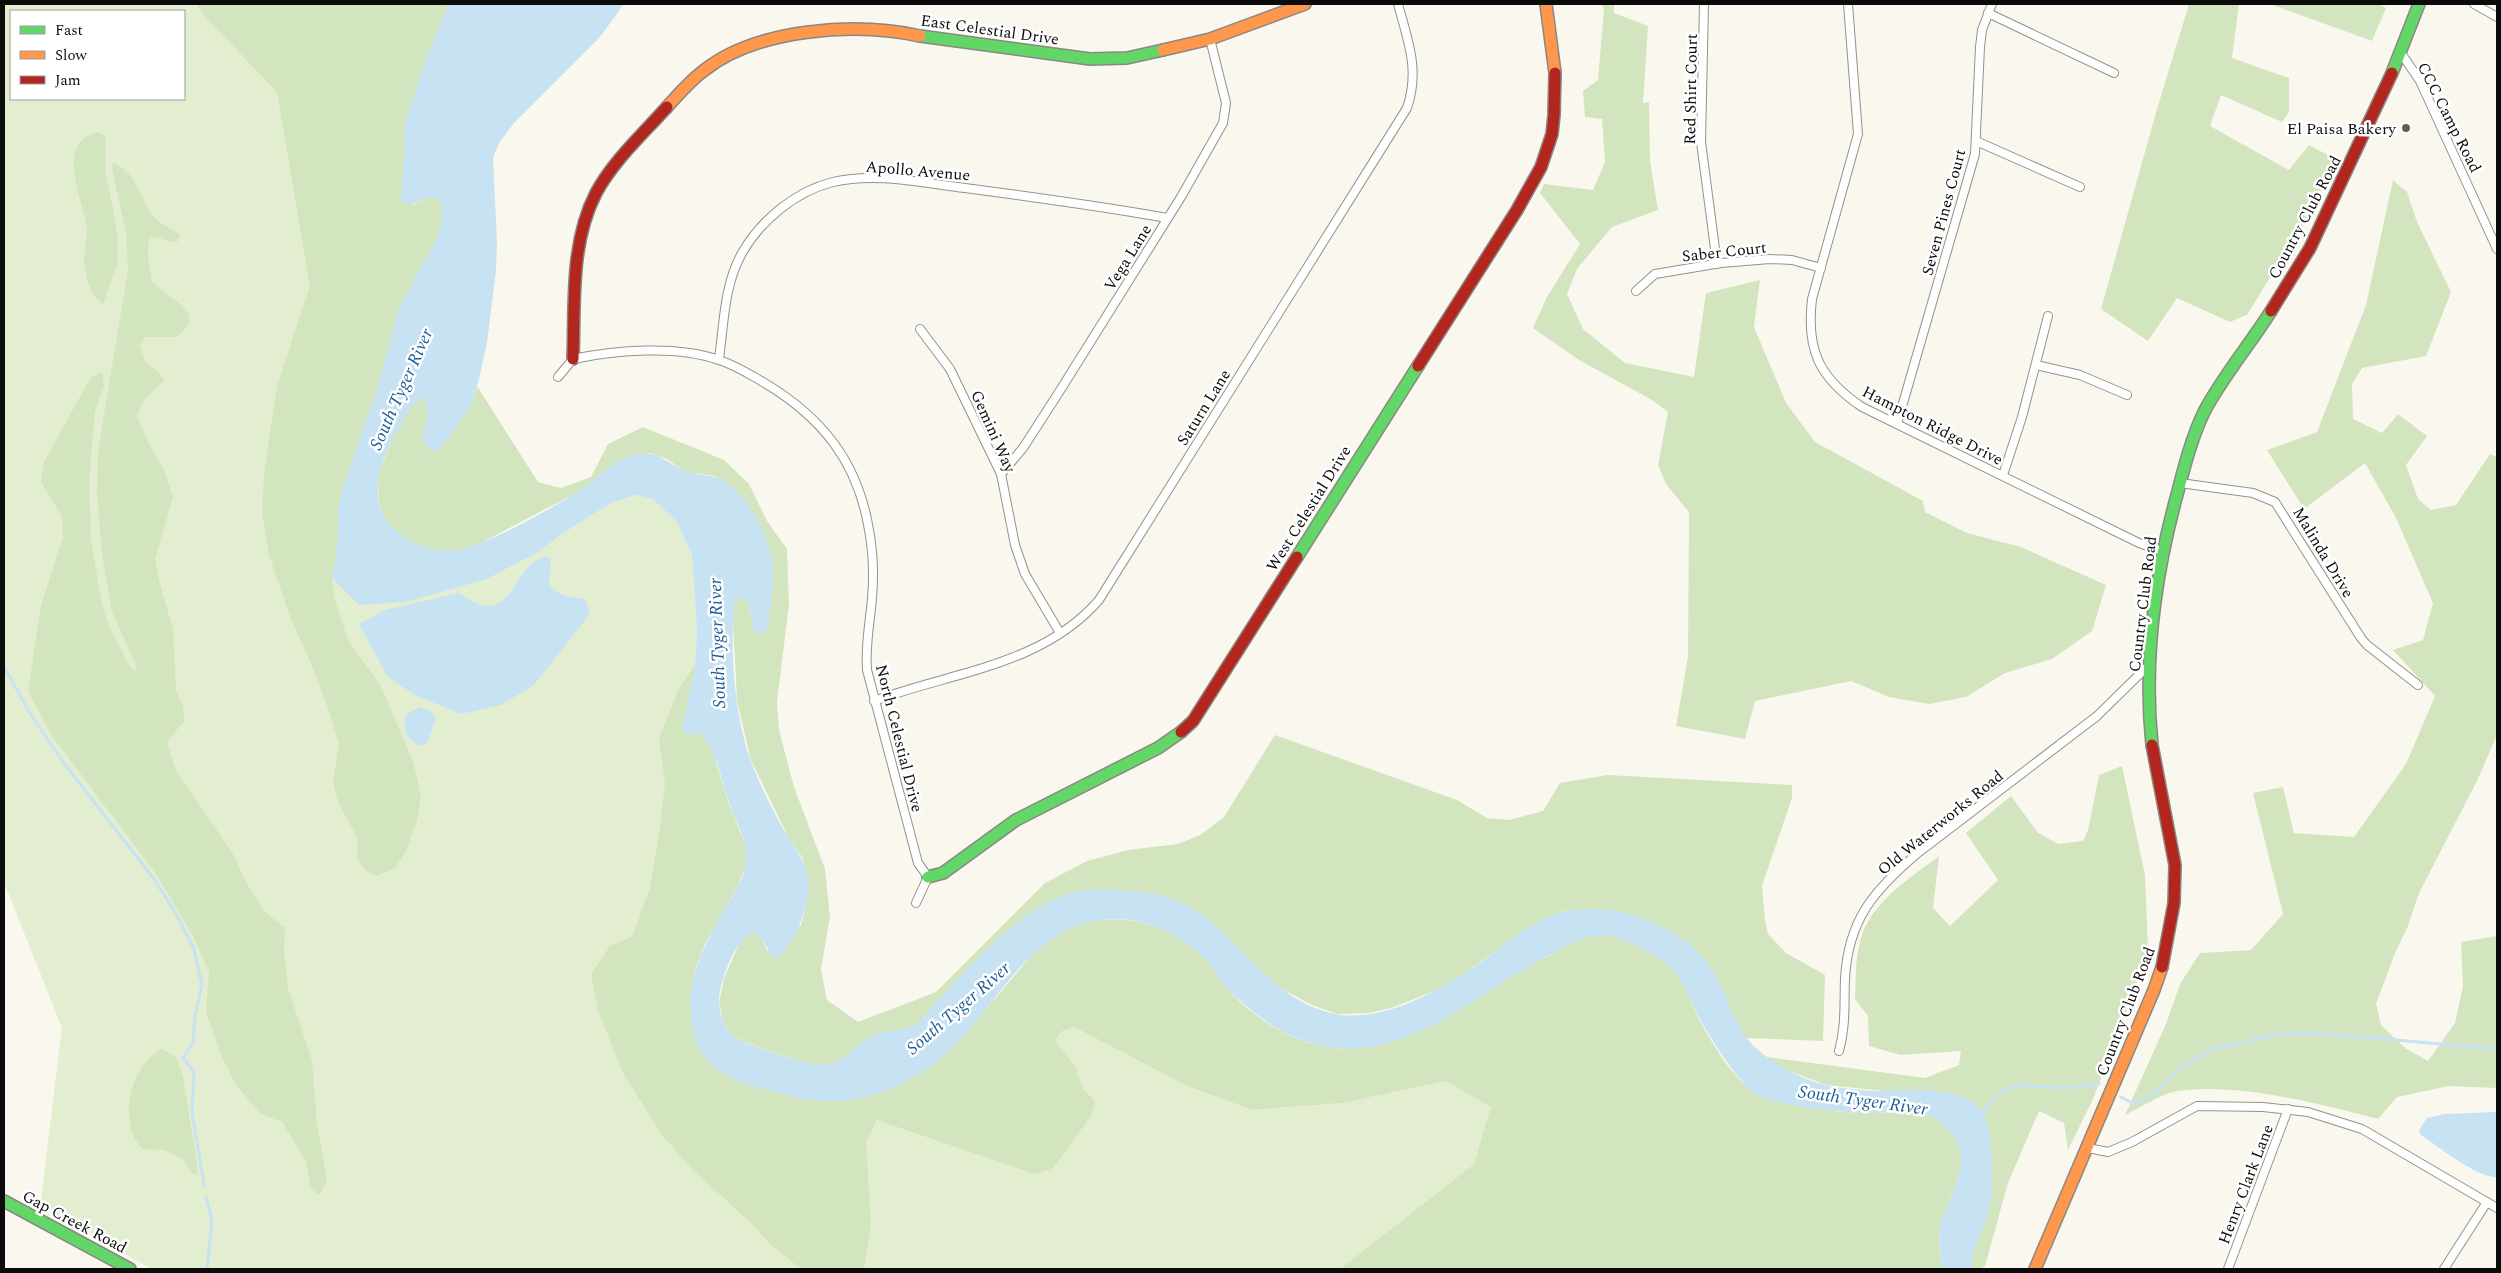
<svg xmlns="http://www.w3.org/2000/svg" width="2501" height="1273" font-family="Spectral,serif">
	<style>
		.green { fill: #e2eecf; fill-rule: evenodd }
		.forest { fill: #d2e5be }
		.water { fill: #c7e2f2 }
		.lines { fill: none; stroke-linecap: round; stroke-linejoin: round }
		.stream { stroke: #c7e2f2; stroke-width: 3 }
		.street-casing { stroke: #93928d; stroke-width: 10 }
		.fast-casing { stroke: #898884; stroke-width: 14 }
		.slow-casing { stroke: #898884; stroke-width: 14 }
		.jam-casing { stroke: #898884; stroke-width: 14 }
		.street { stroke: #fefefc; stroke-width: 8 }
		.fast { stroke: #63d668; stroke-width: 11 }
		.slow { stroke: #ff974d; stroke-width: 11 }
		.jam { stroke: #b3261e; stroke-width: 11 }
		.poi-dot { fill: #5f5e5a; stroke: #fff; stroke-width: 2 }
		.labels { text-anchor: middle; stroke-width: 5; stroke-linejoin: round; paint-order: stroke }
		.street-label { font-size: 16px; fill: #0b0b0b; stroke: #fff }
		.poi-label { font-size: 16px; fill: #0b0b0b; stroke: #fff; text-anchor: end }
		.water-label { font-size: 18px; font-style: italic; fill: #1b5e96; stroke: #fff }
	</style>
	<rect width="100%" height="100%" fill="#faf8ee"/>
	<!-- green -->
	<path class="green" d="M4,4H449L438,35L487,579L537,553L562,534L611,503L636,495L653,499L676,521L692,555L697,631L695,665V1040L984,1010L1074,1027L1187,1086L1252,1110L1342,1103L1446,1081L1492,1107L1474,1164L1340,1269H152L40,1207L62,1028L4,882ZM11,11H184V99H11Z"/>
	<!-- forest -->
	<g class="forest">
		<path d="M197,4H449L424,65L406,120L401,199L413,205C424,199 431,193 441,201L442,216L438,236L400,306L378,386L343,487L338,509L339,533L332,578L334,597L348,640L382,688L413,762L421,795L417,821L405,853L395,868L377,876L365,870L357,857L358,839L338,802L333,781L339,744L329,711L313,668L291,619L269,555L262,513L264,474L277,386L310,286L277,92L200,11Z"/>
		<path d="M1602,4H1614V13L1648,26L1643,103L1649,102L1650,161L1658,210L1612,227L1577,269L1567,294L1583,329L1625,363L1694,377L1706,293L1760,280L1754,327L1786,403L1815,442L1923,501L1925,512L1967,533L2021,547L2106,585L2092,631L2052,659L2005,673L1966,697L1929,704L1889,697L1851,681L1755,701L1745,739L1676,726L1688,657L1689,512L1666,484L1658,465L1668,412L1652,400L1579,360L1533,328L1547,297L1580,244L1540,193L1544,184L1593,190L1605,162L1602,119L1585,117L1583,91L1598,80L1604,10Z"/>
		<path d="M2189,4H2239L2232,58L2289,78V112L2282,122L2221,95L2210,126L2289,170L2309,145L2337,160L2307,217L2247,315L2230,322L2177,298L2148,341L2101,309L2157,109Z"/>
		<path d="M2270,4H2379L2386,8L2372,41Z"/>
		<path d="M99,132L106,137L105,168L117,232L118,262L103,304C88,293 82,269 85,251C85,244 88,236 87,228C83,199 53,141 99,132Z"/>
		<path d="M113,163C139,172 140,204 158,221C165,227 174,228 180,236L177,242C166,242 159,236 149,237L148,256L152,282L179,303L189,315L188,325L177,337H145L140,345L145,362L159,372L164,380L144,400L137,416L149,444L164,470L173,497L155,559L160,584L173,629L176,691L183,707L184,721L167,742L176,771L232,852L248,886L265,912L285,928L284,953L288,988L312,1061L317,1125L327,1179L320,1195L311,1189L306,1161L282,1122L261,1114L236,1085L222,1057L206,1012L209,971L192,934L156,874L52,736L28,691L41,606L63,537L62,516L41,482L44,462L91,377L102,372L104,385L95,412L89,480L91,539L102,604L109,626L130,667L135,670L137,667L112,612L102,555L97,492L98,452L128,271L126,233L112,168Z"/>
		<path d="M2393,180L2407,192L2417,222L2451,292L2426,356L2362,368L2352,384L2353,419L2382,433L2398,414L2427,436L2406,465L2418,499L2431,510L2456,505L2490,454L2497,457V735L2477,781L2419,893L2408,926L2395,953L2376,1004L2381,1025L2405,1048L2428,1061L2455,1023L2463,986L2461,942L2497,936V1088L2449,1086L2397,1097L2378,1119C2318,1104 2240,1082 2178,1091C2163,1093 2140,1108 2125,1115L2166,1024L2180,984L2200,953L2251,950L2283,914L2253,793L2283,787L2294,833L2354,837L2406,764L2435,696L2393,650L2423,640L2433,603L2396,518L2365,463L2304,509L2267,450L2317,432L2366,305Z"/>
		<path d="M477,386L538,482L561,488L591,477L608,444L643,427L724,460L749,484L767,521L787,549L789,604L777,702L779,730L794,787L825,869L830,917L821,969L827,1000L858,1022L936,992L1045,883L1087,861L1128,850L1178,844L1202,834L1224,817L1275,735L1457,800L1487,818L1509,820L1543,811L1560,783L1608,775L1792,785V798L1762,886L1765,920L1768,934L1786,953L1825,975L1823,1041L1745,1038L1734,1021L1723,990L1708,964L1689,945L1619,912L1587,910L1565,911L1548,917L1526,929L1447,986L1391,1008L1370,1013L1337,1014L1312,1005L1278,987L1252,963L1098,889L957,981L917,1024L907,1028L874,1034L841,1061L824,1065L807,1063L761,1048L731,1035L723,1021L719,1003L724,978L741,940L749,933H755L762,938L767,951L801,925L805,910L807,872L802,857L789,839L751,760L737,701L733,621L735,603L738,598L748,601L751,618V511L725,482L715,476L691,473L681,469L667,459L650,453L632,456L576,493L475,546L453,551L431,550L410,543L387,523L379,502L378,477L392,441L411,406L422,397C432,411 426,423 422,438L439,450L471,405Z"/>
		<path d="M695,665L682,730L687,735L700,733L711,746L729,804L746,846V865L738,886L705,944L694,973L740,1082L941,1059C967,1033 990,1004 1014,976C1025,963 1037,948 1053,938C1102,904 1169,919 1208,962C1214,969 1218,978 1224,985C1251,1017 1292,1044 1335,1048C1416,1055 1479,991 1546,957C1562,949 1578,937 1596,935C1610,934 1623,939 1635,945C1647,951 1662,957 1670,967C1685,982 1691,1003 1700,1021C1713,1045 1731,1075 1753,1092C1772,1106 1849,1114 1874,1113C1889,1113 1908,1109 1922,1113C1932,1115 1944,1123 1951,1131C1975,1161 1950,1193 1942,1221C1937,1237 1941,1254 1942,1269H1340L1474,1164L1491,1107L1446,1081L1342,1103L1252,1110L1187,1086L1074,1027L1062,1031L1055,1041L1075,1066L1083,1089L1095,1101L1091,1116L1053,1168L1035,1174L877,1120L866,1142L871,1224L864,1269H801L769,1243L754,1226L692,1169L662,1135L623,1073L598,1010L591,974L610,946L632,937L650,888L659,834L665,784L659,739L679,689Z"/>
		<path d="M2122,766L2145,875L2148,951L2120,1030L2093,1099L2068,1150L2064,1123L2039,1111L2008,1183L1985,1266L1980,1269H1972L1971,1257L1976,1240L1988,1216L1968,1099L1936,1091H1885L1826,1085L1787,1070L1766,1057L1925,1078L1959,1065L1961,1051L1900,1055L1869,1046L1868,1016L1855,999C1856,982 1855,963 1859,946C1867,904 1908,880 1939,856L1933,908L1950,926L1998,880L1966,833L2011,796L2038,833L2058,844L2083,841L2088,830L2099,775Z"/>
		<path d="M162,1049L176,1057L183,1077L197,1164V1174L194,1175L181,1158L164,1150L143,1149C117,1124 130,1064 162,1049Z"/>
	</g>
	<!-- water -->
	<g class="water">
		<path d="M449,4H624L600,37L514,123L499,143L493,158L497,242L496,271L487,343L479,379L471,405L449,437L438,450L432,452L422,438C426,424 432,410 422,397C410,405 405,418 398,430C390,444 382,460 379,476C368,522 410,551 451,551C477,551 553,508 577,492C595,481 613,460 634,455C659,449 665,463 686,471C699,477 714,473 726,482C746,497 764,526 770,551C776,575 771,603 768,627L766,631L758,634L754,631L748,601L738,598L735,603C729,649 735,719 751,761C761,788 775,816 790,840C796,850 803,858 806,869C815,896 798,937 779,957L771,956L762,938L755,933C736,934 718,985 719,1003C719,1008 721,1017 723,1021C725,1025 728,1032 731,1034C742,1045 810,1066 825,1065C849,1062 857,1040 876,1034C890,1030 903,1031 917,1024C956,982 1018,905 1075,892C1094,888 1113,890 1132,891C1163,893 1193,905 1216,926C1253,960 1283,1004 1336,1014C1388,1024 1454,983 1493,953C1515,937 1539,916 1567,911C1616,902 1679,924 1709,965C1734,1000 1729,1032 1770,1059C1788,1071 1807,1081 1829,1086C1847,1089 1867,1091 1886,1091C1914,1091 1961,1085 1981,1110C1995,1127 1994,1194 1988,1215C1982,1234 1971,1248 1972,1269H1942C1941,1253 1937,1236 1942,1220C1951,1193 1972,1164 1954,1136C1947,1126 1934,1116 1922,1113C1907,1109 1888,1113 1873,1113C1845,1113 1779,1107 1756,1094C1747,1089 1741,1080 1735,1073C1723,1057 1712,1041 1702,1023C1691,1004 1684,979 1667,964C1657,955 1644,950 1633,944C1621,938 1608,934 1595,936C1579,937 1564,948 1549,955C1483,989 1414,1056 1335,1048C1301,1044 1271,1028 1246,1006C1239,1000 1231,993 1225,986C1218,978 1214,969 1207,961C1181,933 1139,914 1100,920C1035,929 1001,995 961,1039C919,1085 852,1114 791,1096C766,1089 738,1085 717,1069C704,1059 695,1044 692,1027C684,982 704,945 726,907C735,893 744,878 746,862C749,841 736,824 730,805C721,781 718,753 700,733L687,735L682,730L695,665L697,631L692,555L676,521L653,499L636,495L611,503L562,534L537,553L487,579L405,602L359,605L332,578L339,533L338,509L343,487L378,386L400,306L438,236L442,216L441,201C428,190 420,205 405,204L401,199L406,120L424,65Z"/>
		<path d="M546,556L551,559L549,584C560,598 569,596 585,599L589,610V615L534,685L501,705L461,714L415,695L388,677L359,624L385,610L459,593C515,634 509,565 546,556Z"/>
		<path d="M420,707L432,712L436,719L427,743L421,746C407,740 402,730 406,715Z"/>
		<path d="M2497,1112V1177C2477,1178 2439,1147 2421,1135L2419,1130L2427,1118L2444,1114Z"/>
	</g>
	<g class="lines">
		<!-- stream -->
		<g class="stream">
			<path d="M4,666L29,712L63,762L154,879L175,912L194,949L202,985L195,1015L193,1042L183,1058L194,1072L192,1112L204,1185"/>
			<path d="M2121,1097L2134,1104L2155,1092L2178,1070L2210,1050L2279,1034L2317,1033L2497,1049"/>
			<path d="M1983,1112L1998,1094L2016,1085L2065,1088L2099,1084"/>
			<path d="M206,1197L212,1220L207,1269"/>
		</g>
		<!-- street casing -->
		<g class="street-casing">
			<g id="street">
				<path d="M1704,4L1701,142L1717,264"/>
				<path d="M1848,4L1858,134L1812,299C1806,350 1819,378 1862,407L2139,543L2162,551"/>
				<path d="M2474,4L2497,17"/>
				<path d="M1988,13L2114,73"/>
				<path d="M2401,53L2420,81L2497,249"/>
				<path d="M1976,141L2080,187"/>
				<path d="M1636,291L1655,274L1721,263L1770,259L1792,260L1821,268"/>
				<path d="M920,329L950,369L1001,474L1015,545L1025,574L1060,633"/>
				<path d="M719,359C724,323 724,285 742,253C761,220 796,191 833,182C876,172 922,183 965,188C1033,197 1100,206 1167,218"/>
				<path d="M2036,365L2080,375L2127,395"/>
				<path d="M558,377L573,359C616,350 677,345 719,360C735,365 749,374 763,382C822,417 858,462 869,530C873,552 874,576 872,598C870,623 865,645 867,670L918,863L928,877L916,903"/>
				<path d="M1897,424L1975,154L1980,47L1982,30L1992,4"/>
				<path d="M1001,474L1023,448L1061,389L1181,197L1223,123L1226,103L1210,39"/>
				<path d="M2003,475L2022,417L2048,316"/>
				<path d="M2180,483L2253,493L2275,502L2361,638L2367,645L2418,685"/>
				<path d="M874,701C951,672 1042,666 1099,600L1407,108C1420,70 1408,41 1398,4"/>
				<path d="M1839,1051C1846,1026 1844,1003 1845,979C1848,919 1875,889 1919,852L2097,716L2148,666"/>
				<path d="M2088,1148L2108,1152L2132,1142L2197,1106L2263,1107L2308,1112L2362,1129L2497,1208"/>
				<path d="M2228,1269L2288,1109"/>
				<path d="M2444,1269L2487,1202"/>
			</g>
		</g>
		<!-- fast casing -->
		<g class="fast-casing">
			<g id="fast">
				<path d="M920,36L1090,59L1127,58L1163,50"/>
				<path d="M2392,73L2419,4"/>
				<path d="M1297,557L1418,366"/>
				<path d="M2152,745C2143,659 2155,574 2178,491C2185,464 2192,437 2204,412C2221,379 2251,343 2271,311"/>
				<path d="M928,877L943,873L1016,820L1158,748L1181,732"/>
				<path d="M4,1201L130,1269"/>
			</g>
		</g>
		<!-- slow casing -->
		<g class="slow-casing">
			<g id="slow">
				<path d="M1546,4L1555,73"/>
				<path d="M1163,50L1210,39L1305,4"/>
				<path d="M667,107C678,95 689,82 702,72C756,28 855,22 920,36"/>
				<path d="M2035,1269L2154,990L2162,967"/>
			</g>
		</g>
		<!-- jam casing -->
		<g class="jam-casing">
			<g id="jam">
				<path d="M2271,311L2310,248L2392,73"/>
				<path d="M573,359C575,304 570,243 596,193C613,161 643,134 667,107"/>
				<path d="M1418,366L1517,210L1541,167L1552,134L1554,115L1555,73"/>
				<path d="M1181,732L1193,721L1297,557"/>
				<path d="M2152,745L2175,865L2174,903L2162,967"/>
			</g>
		</g>
		<!-- street -->
		<use href="#street" class="street"/>
		<!-- fast -->
		<use href="#fast" class="fast"/>
		<!-- slow -->
		<use href="#slow" class="slow"/>
		<!-- jam -->
		<use href="#jam" class="jam"/>
	</g>
	<!-- markers -->
	<circle class="poi-dot" cx="2406" cy="128" r="5"/>
	<g class="labels">
		<!-- street labels -->
		<g class="street-label">
			<text transform="translate(990 29) rotate(8)" y="6">East Celestial Drive</text>
			<text transform="translate(1690 89) rotate(-89)" y="6">Red Shirt Court</text>
			<text transform="translate(2450 117) rotate(63)" y="6">CCC Camp Road</text>
			<text transform="translate(918 170) rotate(5)" y="6">Apollo Avenue</text>
			<text transform="translate(1943 212) rotate(-75)" y="6">Seven Pines Court</text>
			<text transform="translate(2304 217) rotate(-62)" y="6">Country Club Road</text>
			<text transform="translate(1724 251) rotate(-6)" y="6">Saber Court</text>
			<text transform="translate(1127 257) rotate(-58)" y="6">Vega Lane</text>
			<text transform="translate(1203 407) rotate(-58)" y="6">Saturn Lane</text>
			<text transform="translate(1933 425) rotate(27)" y="6">Hampton Ridge Drive</text>
			<text transform="translate(994 431) rotate(66)" y="6">Gemini Way</text>
			<text transform="translate(1308 508) rotate(-58)" y="6">West Celestial Drive</text>
			<text transform="translate(2324 552) rotate(59)" y="6">Malinda Drive</text>
			<text transform="translate(2142 604) rotate(-83)" y="6">Country Club Road</text>
			<text transform="translate(900 738) rotate(76)" y="6">North Celestial Drive</text>
			<text transform="translate(1940 822) rotate(-39)" y="6">Old Waterworks Road</text>
			<text transform="translate(2125 1011) rotate(-69)" y="6">Country Club Road</text>
			<text transform="translate(2245 1184) rotate(-69)" y="6">Henry Clark Lane</text>
			<text transform="translate(75 1221) rotate(28)" y="6">Gap Creek Road</text>
		</g>
		<!-- poi labels -->
		<g class="poi-label">
			<text x="2396" y="134">El Paisa Bakery</text>
		</g>
		<!-- water labels -->
		<g class="water-label">
			<text transform="translate(401 389) rotate(-66)" y="6">South Tyger River</text>
			<text transform="translate(717 643) rotate(-92)" y="6">South Tyger River</text>
			<text transform="translate(958 1008) rotate(-41)" y="6">South Tyger River</text>
			<text transform="translate(1863 1100) rotate(8)" y="6">South Tyger River</text>
		</g>
	</g>
	<!-- border -->
	<rect width="2501" height="1273" fill="none" stroke="#0b0b0b" stroke-width="10"/>
	<!-- legend -->
	<rect x="10" y="10" width="175" height="90" fill="#ffffff" stroke="#9d9d9d"/>
	<rect x="20" y="26" width="25" height="8" fill="#63d668" stroke="#9d9d9d"/>
	<text x="55" y="35" font-size="15" fill="#0b0b0b">Fast</text>
	<rect x="20" y="51" width="25" height="8" fill="#ff974d" stroke="#9d9d9d"/>
	<text x="55" y="60" font-size="15" fill="#0b0b0b">Slow</text>
	<rect x="20" y="76" width="25" height="8" fill="#b3261e" stroke="#9d9d9d"/>
	<text x="55" y="85" font-size="15" fill="#0b0b0b">Jam</text>
</svg>
